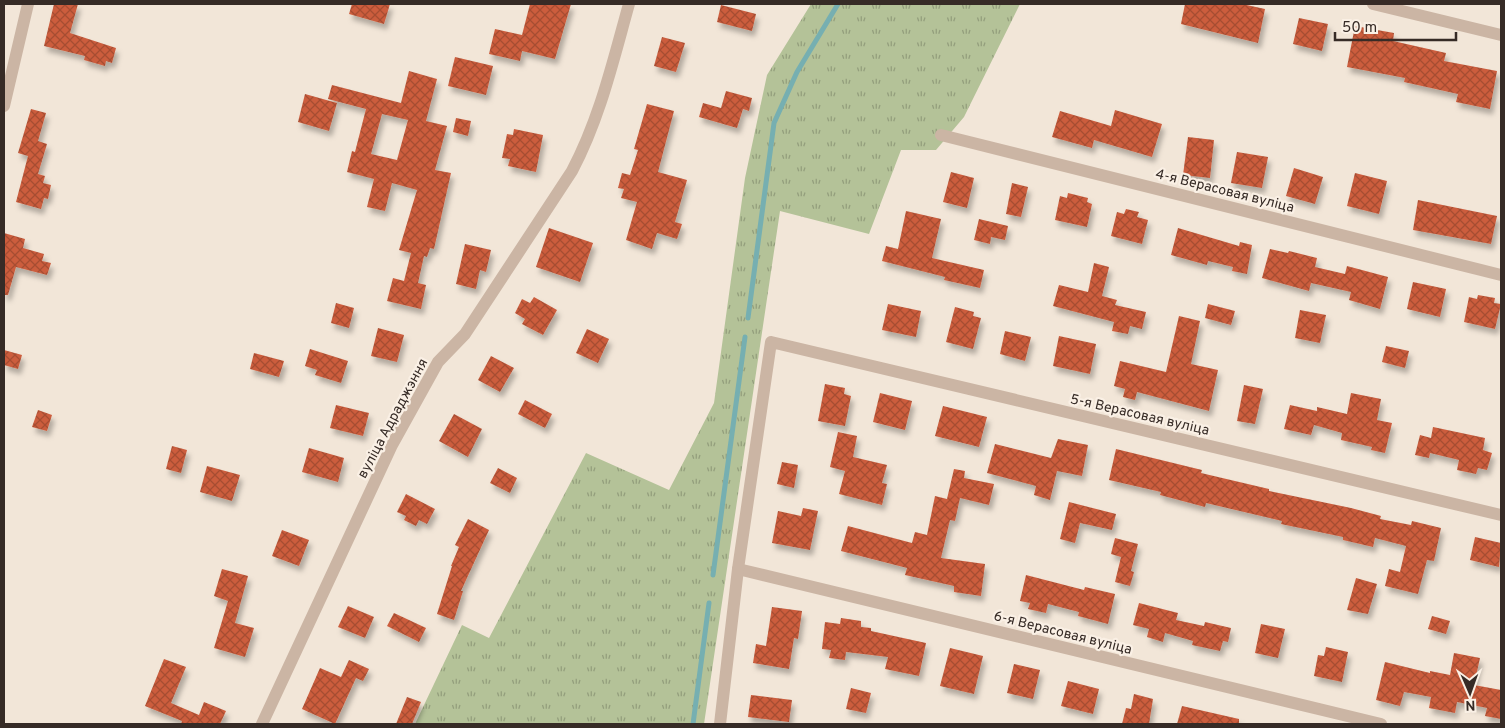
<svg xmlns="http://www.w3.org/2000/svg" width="1505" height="728" font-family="Overpass,sans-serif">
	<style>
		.grass { fill: url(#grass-tufts) }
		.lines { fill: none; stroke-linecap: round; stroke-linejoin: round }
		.stream { stroke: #76afb1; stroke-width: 5 }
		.building { fill: url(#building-cross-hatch); fill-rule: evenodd; filter: url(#shadow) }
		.street { stroke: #cbb5a4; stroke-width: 12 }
		.labels { text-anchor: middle; stroke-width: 4.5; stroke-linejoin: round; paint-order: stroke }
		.street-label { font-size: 14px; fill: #362b26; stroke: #faf0e5 }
	</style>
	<defs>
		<pattern id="grass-tufts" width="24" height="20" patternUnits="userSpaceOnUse" patternTransform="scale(1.25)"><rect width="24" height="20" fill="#b4c298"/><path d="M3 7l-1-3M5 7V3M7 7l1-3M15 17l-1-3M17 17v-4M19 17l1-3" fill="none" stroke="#939e7c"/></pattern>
		<pattern id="building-cross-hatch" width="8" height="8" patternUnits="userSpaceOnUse" patternTransform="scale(1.25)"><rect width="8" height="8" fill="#cc5d3d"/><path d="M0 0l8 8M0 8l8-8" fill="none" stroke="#a64d33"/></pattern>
		<filter id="shadow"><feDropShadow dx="3" dy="5.5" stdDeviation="2.5" flood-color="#0004"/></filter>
	</defs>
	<rect width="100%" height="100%" fill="#f2e6d8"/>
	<!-- grass -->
	<path class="grass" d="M811,4H1020L964,117L936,150H901L869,234L780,211L704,724H415L462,625L489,638L586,453L669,490L714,403L745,178L767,75Z"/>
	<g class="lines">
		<!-- stream -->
		<g class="stream">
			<path d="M748,318L774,123L797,72L838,4"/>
			<path d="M713,575L745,337"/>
			<path d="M693,724L709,603"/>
		</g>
	</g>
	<!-- building -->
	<g class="building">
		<path d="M54,4H78L70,33L116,48L112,63L106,61L105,66L84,60L85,56L44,46Z"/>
		<path d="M352,4H390L384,24L349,14Z"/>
		<path d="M530,4H571L555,59L522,51L520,61L489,54L495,29L522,35Z"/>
		<path d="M1185,4H1242L1265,9L1258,43L1181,24Z"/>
		<path d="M721,5L756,14L752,31L717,22Z"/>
		<path d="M1299,18L1328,24L1322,51L1293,44Z"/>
		<path d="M1355,26L1394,33L1393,41L1446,53L1444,61L1497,71L1490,109L1456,102L1458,94L1404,82L1405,78L1347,67Z"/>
		<path d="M662,37L685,43L676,72L654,66Z"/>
		<path d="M455,57L493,66L486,95L448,86Z"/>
		<path d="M409,71L437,79L426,121L447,126L435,170L451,173L434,249L430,248L427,257L424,256L418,283L426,285L421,309L387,301L393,278L404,281L411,253L399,250L417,190L392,183L385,211L367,207L374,179L347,172L352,151L355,152L366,109L328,99L332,85L401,103ZM382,114L408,120L397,160L371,154Z"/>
		<path d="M726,91L752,98L749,111L743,109L737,128L699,117L703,103L721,108Z"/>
		<path d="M305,94L337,103L329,131L298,122Z"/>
		<path d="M647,104L674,111L658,172L687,180L675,222L682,224L677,239L657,233L652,249L626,240L637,202L621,198L624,189L618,188L622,173L630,175L638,150L634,149Z"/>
		<path d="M31,109L46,113L38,141L47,144L38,174L45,176L43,183L51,185L48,199L44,198L41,209L16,202L28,156L18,153Z"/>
		<path d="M1115,110L1162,124L1152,157L1094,140L1092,148L1052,137L1060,111L1111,126Z"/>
		<path d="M456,118L471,121L468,136L453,132Z"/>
		<path d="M514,129L543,135L536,172L508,166L510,159L502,158L507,134L513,135Z"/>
		<path d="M1188,137L1214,140L1210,178L1183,175Z"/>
		<path d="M1237,152L1268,157L1262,188L1231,183Z"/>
		<path d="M1294,168L1323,177L1315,204L1286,196Z"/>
		<path d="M951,172L974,178L967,208L943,202Z"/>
		<path d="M1355,173L1387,181L1379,214L1347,206Z"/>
		<path d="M1012,183L1028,187L1021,217L1006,214Z"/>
		<path d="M1068,193L1088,198L1087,202L1092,204L1087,227L1055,220L1060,196L1067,198Z"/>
		<path d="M1418,200L1497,216L1491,244L1413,230Z"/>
		<path d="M1126,209L1139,212L1137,217L1148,220L1142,244L1111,236L1117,212L1124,214Z"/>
		<path d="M906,211L941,219L932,258L984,270L980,288L944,280L945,277L882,261L886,246L898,249Z"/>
		<path d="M979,219L1008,226L1005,240L991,237L990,244L974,240Z"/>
		<path d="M549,228L593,243L580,282L536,267Z"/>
		<path d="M1178,228L1239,246L1240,242L1252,245L1247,274L1232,271L1233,267L1208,261L1207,265L1171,255Z"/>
		<path d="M4,233L25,239L23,248L44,254L42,261L51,263L47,275L16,267L8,295H4Z"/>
		<path d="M465,244L491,250L486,272L480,270L476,289L456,284Z"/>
		<path d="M1270,249L1288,253L1289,251L1317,258L1315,267L1345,274L1347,266L1388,277L1380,309L1349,300L1351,292L1311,283L1309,291L1262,278Z"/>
		<path d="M1094,263L1109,267L1102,296L1117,300L1115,305L1146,312L1142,329L1130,326L1128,334L1112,331L1114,322L1053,306L1059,285L1088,292Z"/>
		<path d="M1413,282L1446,289L1440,317L1407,309Z"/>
		<path d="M1478,295L1495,298L1494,303L1501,304L1495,329L1464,322L1469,297L1477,299Z"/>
		<path d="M534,297L557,310L543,335L522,324L525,319L515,313L522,299L530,303Z"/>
		<path d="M336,303L354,308L349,328L331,323Z"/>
		<path d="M888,304L921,311L916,337L882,330Z"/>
		<path d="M1208,304L1235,311L1231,325L1205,318Z"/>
		<path d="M955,307L974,312L973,316L981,318L973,349L946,342Z"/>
		<path d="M1300,310L1326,315L1320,343L1295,338Z"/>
		<path d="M1179,316L1200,321L1191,364L1218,370L1209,411L1137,392L1135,400L1123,397L1125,389L1114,386L1120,361L1166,372Z"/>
		<path d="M378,328L404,335L397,362L371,356Z"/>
		<path d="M587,329L609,339L598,363L576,353Z"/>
		<path d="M1005,331L1031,337L1025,361L1000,354Z"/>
		<path d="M1059,336L1096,344L1090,374L1053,366Z"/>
		<path d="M1386,346L1409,351L1405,368L1382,362Z"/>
		<path d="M310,349L348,361L341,383L315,375L317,370L305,366Z"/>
		<path d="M4,350L22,355L18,369L4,365Z"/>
		<path d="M254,353L284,361L279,377L250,369Z"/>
		<path d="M491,356L514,368L500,392L478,380Z"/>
		<path d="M825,384L845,388L844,394L851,396L845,426L818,421Z"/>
		<path d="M1244,385L1263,389L1255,424L1237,421Z"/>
		<path d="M880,393L912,401L905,430L873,422Z"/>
		<path d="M1351,393L1381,399L1377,420L1392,423L1385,453L1371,450L1372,447L1341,440L1342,433L1314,425L1311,435L1284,429L1290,405L1317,411V407L1347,414Z"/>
		<path d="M525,400L552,414L545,428L518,414Z"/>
		<path d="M336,405L369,413L363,436L330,428Z"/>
		<path d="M943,406L987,417L979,447L935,436Z"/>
		<path d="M38,410L52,415L47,431L32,427Z"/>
		<path d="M454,414L482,429L468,457L439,441Z"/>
		<path d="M1433,427L1485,438L1483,450L1492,453L1487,470L1478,468L1476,474L1457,470L1459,460L1430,453L1429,458L1415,455L1420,435L1431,438Z"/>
		<path d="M838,432L857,436L853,457L887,465L882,483L887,484L882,505L839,494L845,471L830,467Z"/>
		<path d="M1058,439L1088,445L1082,476L1057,471L1050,500L1034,495L1036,486L987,473L995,444L1051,458Z"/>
		<path d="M172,446L187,450L181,473L166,469Z"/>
		<path d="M309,448L344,458L338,482L302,472Z"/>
		<path d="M1116,449L1202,470L1201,473L1269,489V491L1351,508L1381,516L1380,519L1411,525L1412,521L1441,528L1434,561L1427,560L1418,594L1385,586L1389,569L1400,572L1406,546L1375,538L1373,547L1343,540V537L1281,524L1282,521L1206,503L1205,507L1160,495L1161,492L1109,480Z"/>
		<path d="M782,462L798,465L794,488L777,484Z"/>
		<path d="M207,466L240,475L232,501L200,492Z"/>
		<path d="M498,468L517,478L510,493L490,483Z"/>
		<path d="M954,469L965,471L964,478L994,484L989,505L960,498L955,521L950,520L941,558L985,564L981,596L954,592V586L905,575L907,568L841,551L848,526L912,543L915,532L927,535L935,496L947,499Z"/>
		<path d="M406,494L435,509L427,524L419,520L416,526L404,520L406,516L397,512Z"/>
		<path d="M1069,502L1116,514L1112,530L1080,523L1075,543L1060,539Z"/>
		<path d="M803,508L818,511L810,550L772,543L778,511L801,516Z"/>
		<path d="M468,519L489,530L461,591H463L454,620L437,614L452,566H451L459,547L455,545Z"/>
		<path d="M282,530L309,540L299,566L272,556Z"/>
		<path d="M1475,537L1501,543L1499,567L1470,560Z"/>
		<path d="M1115,538L1138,544L1131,571L1134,572L1130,586L1115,582L1121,557L1111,554Z"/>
		<path d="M222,569L248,576L235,623L254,628L245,657L214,648L228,601L214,596Z"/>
		<path d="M1026,575L1084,590L1085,587L1115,594L1108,624L1078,616L1079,612L1048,604L1046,613L1028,609L1030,603L1020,601Z"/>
		<path d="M1356,578L1377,584L1368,614L1347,610Z"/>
		<path d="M1139,603L1178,613L1176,620L1204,626L1205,622L1231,628L1228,642L1223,641L1220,651L1192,645L1193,641L1165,633L1163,642L1147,637L1149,629L1133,625Z"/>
		<path d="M348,606L374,617L365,638L338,627Z"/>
		<path d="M772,607L802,611L798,639L794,638L789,669L753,663L756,644L766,646Z"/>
		<path d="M394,613L426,628L419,642L387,626Z"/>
		<path d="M1432,616L1450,621L1446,634L1428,629Z"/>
		<path d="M841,618L861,621V627L871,628V631L926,643L919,676L885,669L888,657L846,652L845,660L829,658L831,650L822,649L825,622L840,624Z"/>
		<path d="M1261,624L1285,629L1278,658L1255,653Z"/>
		<path d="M1326,647L1348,652L1342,682L1314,676L1318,655L1324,656Z"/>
		<path d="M950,648L983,656L974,694L940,686Z"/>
		<path d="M1454,653L1480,658L1474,685L1501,690V719L1485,716L1487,708L1457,702L1455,713L1429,708L1431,697L1404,692L1400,706L1376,700L1385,662L1430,673V671L1450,675Z"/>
		<path d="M164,659L186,667L171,703L199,715L204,702L226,711L220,724H181L182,721L145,706Z"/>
		<path d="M349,660L369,669L363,681L356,678L335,724L302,709L320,668L341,677Z"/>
		<path d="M1014,664L1040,670L1033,699L1007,693Z"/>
		<path d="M1068,681L1099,689L1093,714L1061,706Z"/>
		<path d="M851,688L871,693L866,713L846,709Z"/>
		<path d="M1134,694L1153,699L1149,724H1122L1126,708L1131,709Z"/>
		<path d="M751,695L792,700L789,722L748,717Z"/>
		<path d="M407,697L421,702L412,724H396Z"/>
		<path d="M1182,706L1239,719V724H1177Z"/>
	</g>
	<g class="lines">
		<!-- street -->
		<g class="street">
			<path d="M1373,4L1501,35"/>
			<path d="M4,106L28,4"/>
			<path d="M941,135L1501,275"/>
			<path d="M738,569L1381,724"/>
			<path d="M262,724L392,445L438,362L465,334L572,171C600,118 613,61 629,4"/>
			<path d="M720,724L738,569L771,342L1501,515"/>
		</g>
	</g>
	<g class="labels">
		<!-- street labels -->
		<g class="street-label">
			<text transform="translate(1225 190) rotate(14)" y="5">4-я Верасовая вуліца</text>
			<text transform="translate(1140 414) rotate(13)" y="5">5-я Верасовая вуліца</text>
			<text transform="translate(392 418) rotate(-62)" y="5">вуліца Адраджэння</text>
			<text transform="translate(1063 632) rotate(14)" y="5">6-я Верасовая вуліца</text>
		</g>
	</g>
	<!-- border -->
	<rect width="1505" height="728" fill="none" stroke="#362b26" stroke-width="10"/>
	<!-- north arrow -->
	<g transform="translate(1470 693) rotate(178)" stroke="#faf0e5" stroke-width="4" paint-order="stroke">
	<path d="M0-4L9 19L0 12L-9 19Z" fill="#362b26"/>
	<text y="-8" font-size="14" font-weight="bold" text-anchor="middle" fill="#362b26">N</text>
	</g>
	<!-- scale -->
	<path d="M1335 32v8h121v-8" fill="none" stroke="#362b26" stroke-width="2.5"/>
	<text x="1342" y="32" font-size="15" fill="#362b26" stroke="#faf0e5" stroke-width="4" paint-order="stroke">50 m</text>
</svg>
